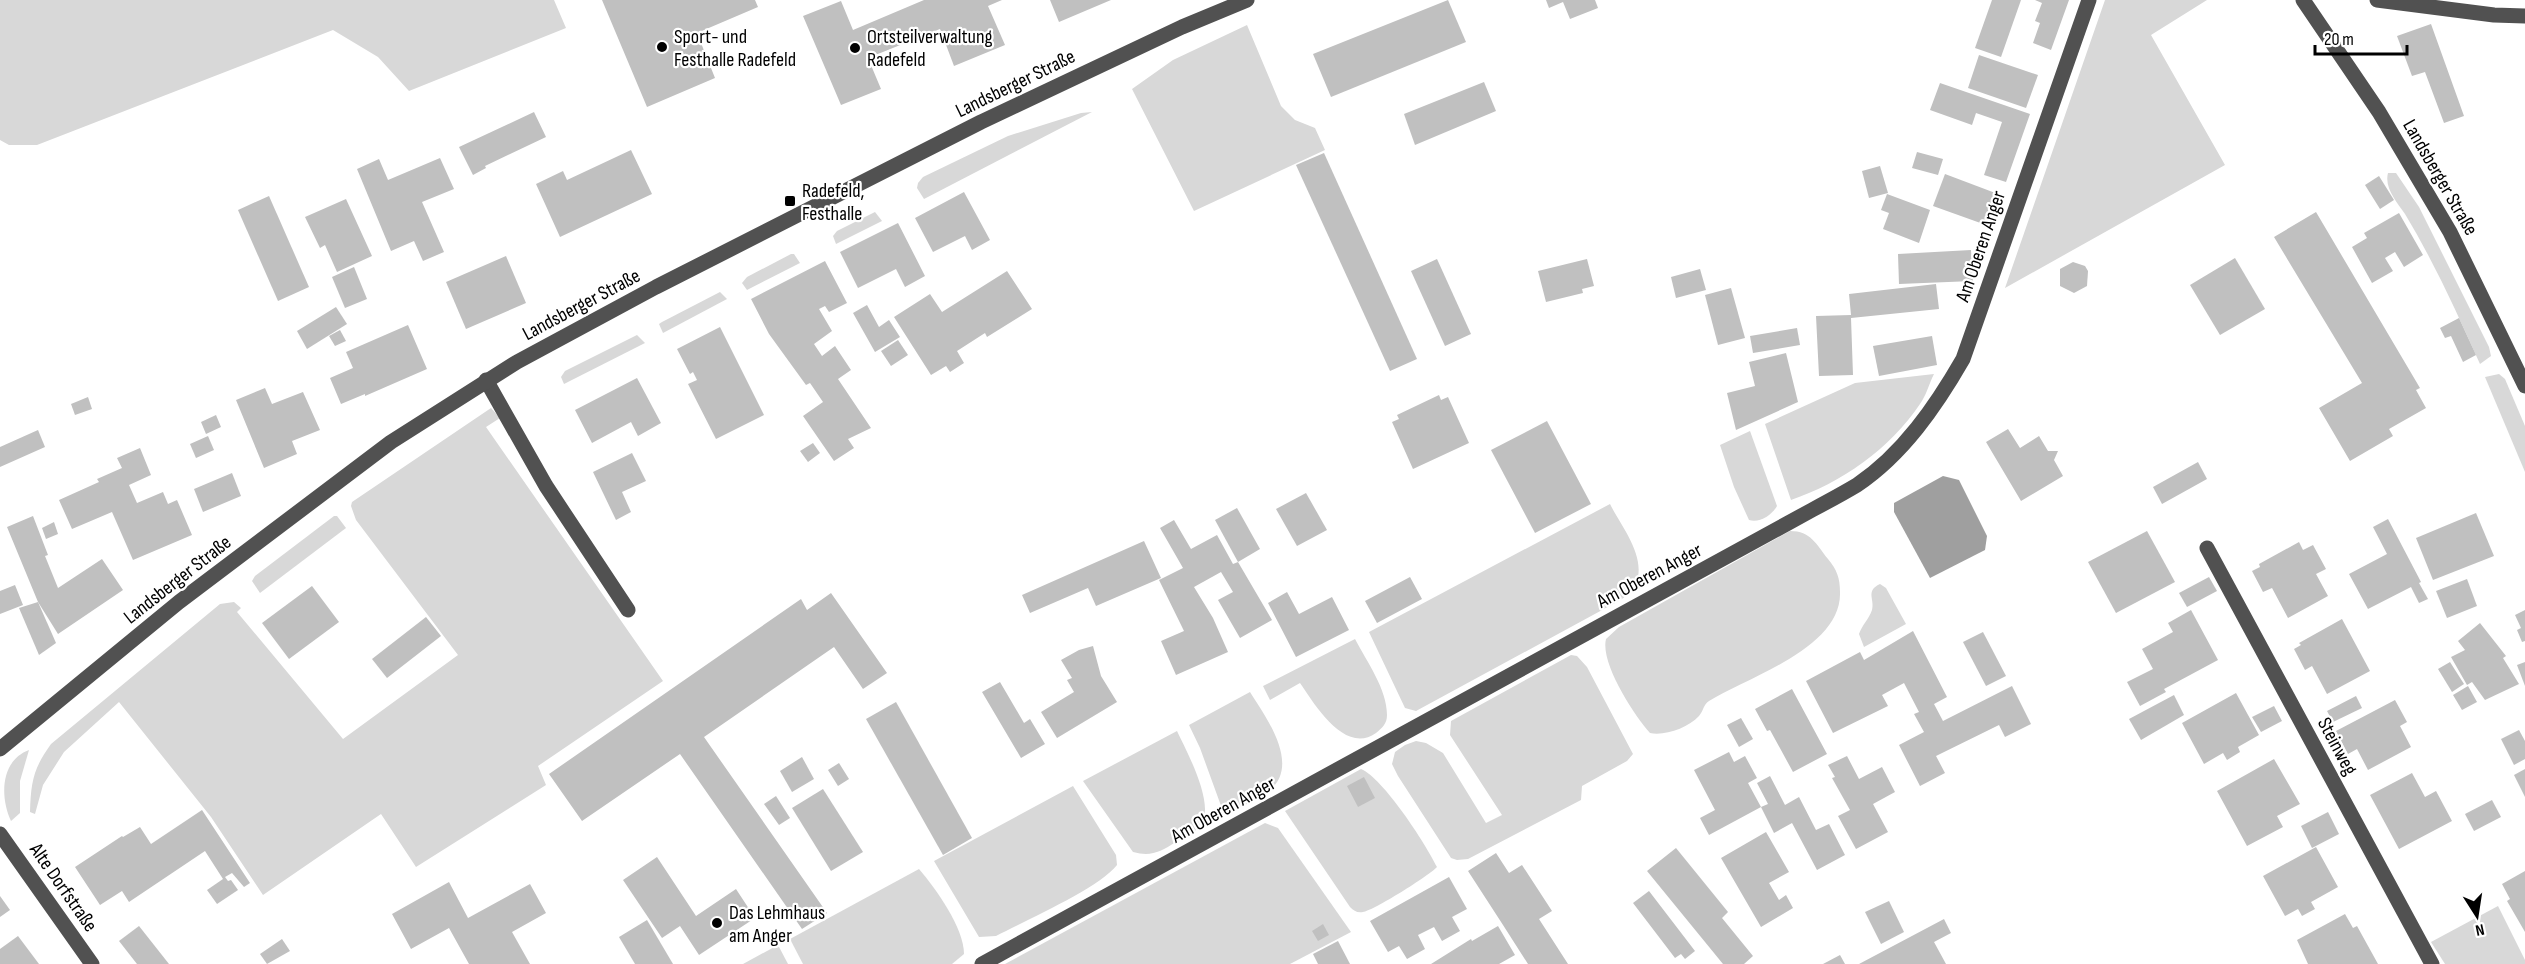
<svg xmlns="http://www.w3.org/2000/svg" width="2525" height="964" font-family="'Sofia Sans Condensed',sans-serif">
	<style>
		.green { fill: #d8d8d8 }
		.water { fill: #9f9f9f }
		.building { fill: #c0c0c0 }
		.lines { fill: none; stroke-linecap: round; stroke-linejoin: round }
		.minor { stroke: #515151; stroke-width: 15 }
		.poi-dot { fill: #000; stroke: #fff; stroke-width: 2 }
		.labels { text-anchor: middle; stroke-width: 4.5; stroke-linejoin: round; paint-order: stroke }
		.poi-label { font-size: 20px; fill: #000; stroke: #fff; text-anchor: start }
		.street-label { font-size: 20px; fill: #000; stroke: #fff }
	</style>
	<rect width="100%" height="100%" fill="#fff"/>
	<!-- green -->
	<g class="green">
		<path d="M0,0H554L566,28L409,91L378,57L333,30L37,145H9L0,140Z"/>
		<path d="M2105,0H2207L2151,35L2225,165L2005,288Z"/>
		<path d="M1247,25L1281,106L1295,120L1315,128L1325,150L1194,211L1132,89L1173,60Z"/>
		<path d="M1092,112L924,199L917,188L918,183L923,177L1008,136L1081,113Z"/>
		<path d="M2388,173H2396L2419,207L2489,347L2491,356L2480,364C2457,313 2434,262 2405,214C2397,202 2384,188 2388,173Z"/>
		<path d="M875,212L882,221L836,244L833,236L837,231Z"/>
		<path d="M791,254H794L800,263L747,290L742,283L747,277Z"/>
		<path d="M720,292L727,299L663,333L659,324L662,322Z"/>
		<path d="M637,335L645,343L564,384L561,377L565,371Z"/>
		<path d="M1934,374C1929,384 1926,396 1920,404C1890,449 1841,483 1791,500L1765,424L1855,383Z"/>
		<path d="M2499,374L2505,379L2525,426V472L2485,377Z"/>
		<path d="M491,408L500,418L486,427L663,681L538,766L546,785L416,867L381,814L263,895L211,817L119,702L64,752L43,785L35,814L30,812C31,782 33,769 51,744L220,604L234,602L241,608L237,612L343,739L458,655L356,520L351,506L352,502Z"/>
		<path d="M1750,431L1777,506C1772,515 1760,523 1749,520L1734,487L1720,445Z"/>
		<path d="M1610,504C1621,526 1647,557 1636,583C1631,596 1615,603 1604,609L1416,711L1405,708L1369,632Z"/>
		<path d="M334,516H337L346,528L260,593L252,581L255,576Z"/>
		<path d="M1790,531C1811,531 1816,544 1828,559C1837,570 1840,578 1840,592C1842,648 1748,677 1709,701C1703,705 1704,710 1699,716C1688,728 1665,736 1650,733C1634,715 1600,663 1606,639L1619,627Z"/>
		<path d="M1880,584L1886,588L1906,624L1864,647L1859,634C1862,625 1869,619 1872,610C1875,599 1865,591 1880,584Z"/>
		<path d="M1355,639C1367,662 1387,689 1387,715C1387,724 1382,728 1376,733C1345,755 1315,705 1300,683L1270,700L1263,686Z"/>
		<path d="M1571,655L1577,656L1587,667L1633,754L1627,761L1582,786L1581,800L1468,859L1457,860L1451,858L1398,776L1392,764L1395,752L1405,745L1416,741L1426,743L1443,753L1486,823L1502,815L1450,735L1451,721Z"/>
		<path d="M1250,692C1265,716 1301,764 1270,790C1257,801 1240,807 1224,814L1200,748L1189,725Z"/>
		<path d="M1177,731C1187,752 1214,802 1202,823C1197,832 1185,837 1176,842C1160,852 1151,857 1133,852L1083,781Z"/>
		<path d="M29,750L20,781V813L11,821C0,797 0,761 29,750Z"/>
		<path d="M1361,769C1383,778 1426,844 1437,867C1430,875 1373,911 1363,912C1357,913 1354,911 1350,907L1285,811Z"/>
		<path d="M1073,786L1116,855L1117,865C1098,889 1026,920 996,936L979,937L934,861Z"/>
		<path d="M1265,823L1278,828L1351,932L1290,964H1005Z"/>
		<path d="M919,869C936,889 964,928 964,954L952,964H803L790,939Z"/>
		<path d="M2498,906L2525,960V964H2445L2431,942Z"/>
		<path d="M778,945L788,964H743Z"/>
	</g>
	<!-- water -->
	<path class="water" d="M1943,476L1959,480L1987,536L1985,550L1930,578L1894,512V503Z"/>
	<!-- building -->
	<g class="building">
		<path d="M602,0H755L758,7L697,33L715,78L647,107Z"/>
		<path d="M924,0H1002L988,6L1005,45L954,66L940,29L868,58L881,89L841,105L803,16L841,1L853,30Z"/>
		<path d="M1050,0H1111L1059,22Z"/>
		<path d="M1448,0L1466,42L1331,97L1313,54Z"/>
		<path d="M1546,0H1595L1598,8L1570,19L1563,2L1549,8Z"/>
		<path d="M1992,0H2021L2001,57L1975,48Z"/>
		<path d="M2035,0H2069L2051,50L2033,43L2040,23L2035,21L2042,3Z"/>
		<path d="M2431,24L2464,116L2444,123L2425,72L2412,76L2397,36Z"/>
		<path d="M1979,55L2038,75L2026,108L1968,88Z"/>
		<path d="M1484,82L1496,111L1415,145L1404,114Z"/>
		<path d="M1940,83L2030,114L2006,182L1984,175L2002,122L1976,113L1972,125L1930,110Z"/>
		<path d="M534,112L546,137L485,166L486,168L473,175L459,147Z"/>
		<path d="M631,150L652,194L560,237L536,184L563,171L567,180Z"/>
		<path d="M1917,152L1943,159L1938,175L1912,168Z"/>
		<path d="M1324,153L1417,359L1390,371L1296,165Z"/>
		<path d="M440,158L454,189L422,202L444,252L423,261L414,241L391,251L357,169L379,159L388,180Z"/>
		<path d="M1880,166L1888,193L1869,198L1862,171Z"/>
		<path d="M1945,174L1998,194L1986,225L1933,206Z"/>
		<path d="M2379,176L2394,200L2380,209L2365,185Z"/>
		<path d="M964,192L990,240L972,250L965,236L933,252L915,218Z"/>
		<path d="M1887,194L1930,210L1919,243L1883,229L1889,213L1881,210Z"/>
		<path d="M269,196L309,287L278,301L238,210Z"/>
		<path d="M346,199L372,256L337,272L325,245L320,248L305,217Z"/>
		<path d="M2316,212L2420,388L2416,390L2426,408L2389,429L2393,436L2350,461L2319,408L2362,383L2274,237Z"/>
		<path d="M2399,213L2423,255L2404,267L2395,252L2385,258L2393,271L2372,283L2352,247L2367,238L2364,233Z"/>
		<path d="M898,223L925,276L905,287L896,269L858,288L840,252Z"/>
		<path d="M1971,250L1973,281L1899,284L1898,254Z"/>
		<path d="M506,256L526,303L466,329L446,282Z"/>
		<path d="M2235,258L2265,309L2220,335L2190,285Z"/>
		<path d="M1437,259L1471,334L1445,346L1411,271Z"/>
		<path d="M1587,259L1594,286L1582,289L1583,293L1546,302L1538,271Z"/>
		<path d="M825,261L847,303L829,312L825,306L819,309L832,331L814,344L822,356L835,346L851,370L838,379L871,428L848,439L854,448L834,461L803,416L823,402L810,383L806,385L769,334L751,299Z"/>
		<path d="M2073,262L2085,266L2088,271L2087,286L2074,293L2060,286V269Z"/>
		<path d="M354,267L367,299L345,308L332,277Z"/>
		<path d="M1700,269L1706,290L1676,298L1671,277Z"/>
		<path d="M1007,271L1032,309L987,337L985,333L957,351L964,363L950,372L946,366L931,375L894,317L930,294L942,312Z"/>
		<path d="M1936,284L1939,309L1851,318L1853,375L1819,376L1816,316L1851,315L1849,294Z"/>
		<path d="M1731,288L1745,338L1718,345L1705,295Z"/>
		<path d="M867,305L879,327L889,320L900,337L875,352L853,313Z"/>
		<path d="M336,307L347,324L307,349L297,331Z"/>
		<path d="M2459,318L2476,355L2463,362L2451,336L2445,338L2440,328Z"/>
		<path d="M408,325L427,369L365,396V394L341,404L330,378L353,368L346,352Z"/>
		<path d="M720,327L764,415L716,439L688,384L697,380L693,372L690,374L677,349Z"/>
		<path d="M1797,328L1800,345L1753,353L1750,336Z"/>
		<path d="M340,330L346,341L335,346L329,336Z"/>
		<path d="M1932,336L1937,365L1879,376L1873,346Z"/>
		<path d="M898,340L908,355L891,366L881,351Z"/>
		<path d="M1786,353L1798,402L1736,430L1727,393L1755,386L1749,362Z"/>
		<path d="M637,378L661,423L638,436L631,422L592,443L575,410Z"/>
		<path d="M265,388L272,404L303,392L320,430L292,441L297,454L264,468L236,400Z"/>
		<path d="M1439,395L1441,400L1448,397L1469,443L1413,469L1392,422L1399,419L1397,415Z"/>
		<path d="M88,397L92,409L75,415L71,404Z"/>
		<path d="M216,415L221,427L206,434L201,422Z"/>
		<path d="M1547,421L1591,504L1535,533L1491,450Z"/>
		<path d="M2008,429L2020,448L2039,436L2048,451H2058L2054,460L2063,476L2021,501L1986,442Z"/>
		<path d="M38,430L45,447L0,467V447Z"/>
		<path d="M208,436L214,450L196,458L190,444Z"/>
		<path d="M813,443L820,453L808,462L800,451Z"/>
		<path d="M140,448L151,475L129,485L137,503L163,492L168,504L177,500L192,535L133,560L112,512L72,529L59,500L99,482L97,479L122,468L117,458Z"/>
		<path d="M632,453L646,481L622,492L631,512L616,520L593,472Z"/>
		<path d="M2198,462L2207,479L2162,504L2153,487Z"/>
		<path d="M232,473L241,496L203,512L194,489Z"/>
		<path d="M1306,493L1327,530L1297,546L1276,509Z"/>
		<path d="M1237,508L1260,549L1238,562L1215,520Z"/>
		<path d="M2476,513L2494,556L2433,580L2416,538Z"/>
		<path d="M33,516L48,555L45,556L58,588L102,559L123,590L58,634L38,602L7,527Z"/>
		<path d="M2388,519L2421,582L2419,583L2428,599L2419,603L2411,587L2368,609L2349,574L2387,554L2373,527Z"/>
		<path d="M1174,520L1191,549L1217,535L1233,564L1238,562L1272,620L1240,638L1218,600L1233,592L1221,572L1194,587L1213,618L1228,652L1176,675L1161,641L1184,631L1159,580L1183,568L1160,528Z"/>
		<path d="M54,522L58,534L46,539L42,528Z"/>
		<path d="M2147,531L2175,582L2116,613L2088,562Z"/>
		<path d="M1144,541L1161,578L1096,606L1088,588L1030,613L1022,595Z"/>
		<path d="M2299,542L2303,550L2313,545L2326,569L2316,574L2328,596L2288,618L2272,588L2263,592L2252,571L2260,567L2259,564Z"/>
		<path d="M1410,577L1422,599L1377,623L1365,601Z"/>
		<path d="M2209,577L2217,591L2187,607L2179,593Z"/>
		<path d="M2467,579L2477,606L2447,618L2436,591Z"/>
		<path d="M15,585L23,605L0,614V591Z"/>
		<path d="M312,586L339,622L289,659L262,623Z"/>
		<path d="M1287,592L1299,614L1332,597L1349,630L1296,657L1268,603Z"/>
		<path d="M831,593L887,673L863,689L834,647L704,737L827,913L802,929L680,754L582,821L549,774L801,599L807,610Z"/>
		<path d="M38,602L56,643L39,655L19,608Z"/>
		<path d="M2191,610L2218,660L2164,689L2166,692L2140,706L2127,682L2153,669L2142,649L2173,632L2168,623Z"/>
		<path d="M2525,610V641L2522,642L2517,630L2521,628L2515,615Z"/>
		<path d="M426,617L441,636L387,678L372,659Z"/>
		<path d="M2342,619L2370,671L2327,694L2312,666L2305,670L2294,649L2301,645L2299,643Z"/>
		<path d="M2480,623L2506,656L2503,658L2519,684L2485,700L2472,682L2467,685L2451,657L2465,650L2458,641Z"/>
		<path d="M1913,631L1947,697L1934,704L1943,721L2012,686L2031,724L2005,737L1999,725L1936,756L1945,773L1920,786L1899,745L1924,732L1914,714L1919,712L1904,683L1882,695L1888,706L1833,733L1806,681L1860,652L1864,660Z"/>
		<path d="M1983,632L2006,676L1986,686L1963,642Z"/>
		<path d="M1093,646L1101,676L1117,702L1057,738L1041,712L1074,692L1067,680L1072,678L1061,660L1079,650Z"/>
		<path d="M2450,662L2464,684L2452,692L2438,669Z"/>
		<path d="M2525,662V686L2517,665Z"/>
		<path d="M1000,682L1024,723L1030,719L1045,744L1021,758L982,692Z"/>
		<path d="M2468,686L2477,702L2462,710L2453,695Z"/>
		<path d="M1792,689L1827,754L1793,772L1770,730L1767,731L1755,709Z"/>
		<path d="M2236,693L2259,735L2238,747L2240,752L2227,760L2223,753L2204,764L2182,723Z"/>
		<path d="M2174,695L2184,715L2141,740L2129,719Z"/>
		<path d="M2356,696L2362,708L2333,722L2327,711Z"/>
		<path d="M2395,700L2407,722L2400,726L2411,747L2368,770L2357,749L2348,754L2336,731Z"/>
		<path d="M896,702L972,838L943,855L866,719Z"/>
		<path d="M2274,706L2282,721L2261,732L2252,717Z"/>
		<path d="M1741,718L1753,739L1739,747L1727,725Z"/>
		<path d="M2519,730L2525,741V759L2514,765L2501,739Z"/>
		<path d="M1729,752L1734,762L1745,756L1757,778L1748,783L1761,807L1709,835L1700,818L1715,810L1694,770Z"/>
		<path d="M1847,756L1859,779L1882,767L1895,792L1873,804L1888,832L1856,849L1838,816L1850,810L1832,778L1835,777L1828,765Z"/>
		<path d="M802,757L814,779L792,792L780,771Z"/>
		<path d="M2274,759L2300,804L2277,816L2283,827L2247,846L2217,791Z"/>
		<path d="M839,763L849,779L838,786L828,770Z"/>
		<path d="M2525,769V797L2514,775Z"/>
		<path d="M2412,773L2425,797L2436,791L2452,821L2399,849L2370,795Z"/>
		<path d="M1770,776L1785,805L1799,797L1816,830L1829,824L1845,855L1817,870L1792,823L1774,833L1761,807L1768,804L1757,783Z"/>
		<path d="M1364,777L1375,798L1358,807L1347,786Z"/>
		<path d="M823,789L863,852L831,871L792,808Z"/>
		<path d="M776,796L790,818L779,825L764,804Z"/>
		<path d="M2492,800L2501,817L2474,831L2465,814Z"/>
		<path d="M202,810L250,883L244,887L232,873L225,877L228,881L231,880L238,890L217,904L207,890L223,879L205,851L129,902L122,891L100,905L75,867L122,836L123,837L140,827L151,844Z"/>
		<path d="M2328,812L2339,834L2312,848L2301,826Z"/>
		<path d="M1766,832L1789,872L1769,883L1779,900L1786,895L1793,908L1761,927L1721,858Z"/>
		<path d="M2316,847L2338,887L2311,902L2315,909L2302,916L2298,909L2285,916L2263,876Z"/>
		<path d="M1676,848L1728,912L1722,918L1753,956L1744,964H1723L1647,871Z"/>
		<path d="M1496,853L1509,873L1522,865L1552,911L1539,919L1568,964H1528L1503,925L1468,871Z"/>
		<path d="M657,857L696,916L736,889L755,918L699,955L680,926L662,938L623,880Z"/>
		<path d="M2525,871V932L2507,901L2510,899L2502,884Z"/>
		<path d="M1449,877L1467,909L1452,917L1460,931L1442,941L1434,927L1418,935L1425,949L1407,959L1399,946L1388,952L1370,921Z"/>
		<path d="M449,882L468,918L530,884L546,913L512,932L530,964H469L449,928L411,949L392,914Z"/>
		<path d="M1649,891L1695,951L1685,959L1681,954L1675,958L1633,903Z"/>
		<path d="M0,896L10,910L0,917Z"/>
		<path d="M1889,901L1904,932L1881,944L1865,912Z"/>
		<path d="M2345,914L2353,928L2357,926L2378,964H2308L2297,940Z"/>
		<path d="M1944,919L1951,933L1934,942L1946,964H1859Z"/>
		<path d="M647,920L673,964H635L619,937Z"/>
		<path d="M1323,924L1329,935L1318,941L1312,931Z"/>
		<path d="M139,926L169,964H137L119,941Z"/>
		<path d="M1498,926L1515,955L1499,964H1431L1471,939L1472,941Z"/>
		<path d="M18,936L39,964H0V949Z"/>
		<path d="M282,939L290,951L267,964L260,954Z"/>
		<path d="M1338,941L1350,964H1318L1313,954Z"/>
		<path d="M1840,955L1845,964H1823Z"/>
	</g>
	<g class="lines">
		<!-- minor -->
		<g class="minor">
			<path d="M2303,0L2379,112L2450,232L2525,386"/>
			<path d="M2377,0L2494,15L2525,16"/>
			<path d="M486,380L546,486L628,610"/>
			<path d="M2207,548L2432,964"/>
			<path d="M0,749L179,602L391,442L517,362L656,287L981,122L1182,27L1247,0"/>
			<path d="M0,834L92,964"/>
			<path d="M982,964L1812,510C1827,502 1842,494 1857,485C1903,454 1936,406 1963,359L2089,0"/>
		</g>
	</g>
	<!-- markers -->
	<g class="poi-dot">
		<circle cx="662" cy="47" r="6"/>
		<circle cx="855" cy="48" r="6"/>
		<rect x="784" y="195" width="12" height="12" rx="3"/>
		<circle cx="717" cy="923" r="6"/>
	</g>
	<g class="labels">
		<!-- poi labels -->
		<g class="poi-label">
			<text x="674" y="43">Sport- und<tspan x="674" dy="23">Festhalle Radefeld</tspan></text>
			<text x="867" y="43">Ortsteilverwaltung<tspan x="867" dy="23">Radefeld</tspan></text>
			<text x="802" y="197">Radefeld,<tspan x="802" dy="23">Festhalle</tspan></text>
			<text x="729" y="919">Das Lehmhaus<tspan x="729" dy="23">am Anger</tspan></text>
		</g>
		<!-- street labels -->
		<g class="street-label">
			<text transform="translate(1015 83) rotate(-26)" y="7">Landsberger Straße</text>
			<text transform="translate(2441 177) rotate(60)" y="7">Landsberger Straße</text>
			<text transform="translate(1980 246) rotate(-71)" y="7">Am Oberen Anger</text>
			<text transform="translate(581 304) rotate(-28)" y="7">Landsberger Straße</text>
			<text transform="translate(1649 575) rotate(-28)" y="7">Am Oberen Anger</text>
			<text transform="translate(177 579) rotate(-38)" y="7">Landsberger Straße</text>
			<text transform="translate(2338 746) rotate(62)" y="7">Steinweg</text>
			<text transform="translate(1223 809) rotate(-29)" y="7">Am Oberen Anger</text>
			<text transform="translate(64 887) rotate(55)" y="7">Alte Dorfstraße</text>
		</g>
	</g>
	<!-- north arrow -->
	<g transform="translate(2477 916) rotate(168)" stroke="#ffffff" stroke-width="4.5" paint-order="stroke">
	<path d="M0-4.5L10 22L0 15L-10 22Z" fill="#000000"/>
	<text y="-9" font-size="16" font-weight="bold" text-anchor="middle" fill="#000000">N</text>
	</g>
	<!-- scale -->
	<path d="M2315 45v9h92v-9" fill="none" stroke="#000000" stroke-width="3"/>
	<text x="2324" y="45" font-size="18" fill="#000000" stroke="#ffffff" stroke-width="4.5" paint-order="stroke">20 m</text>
</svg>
